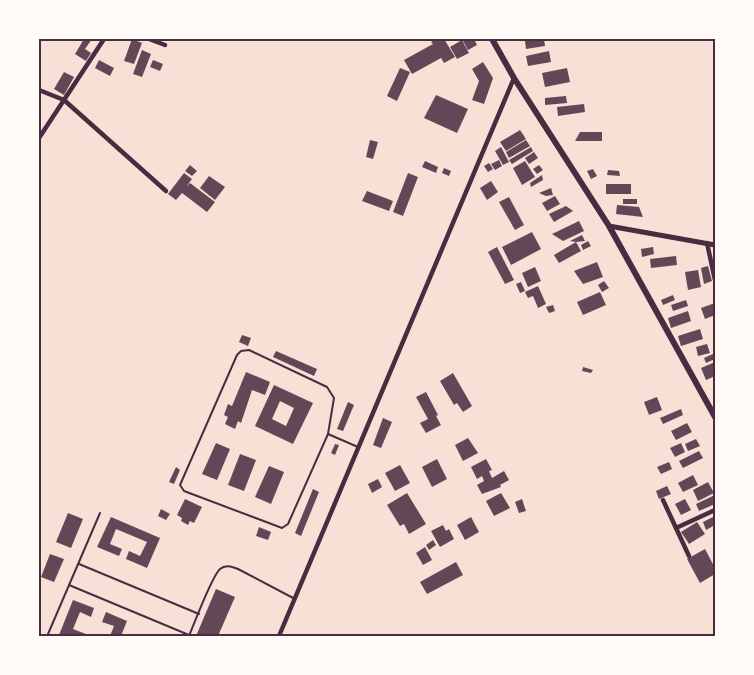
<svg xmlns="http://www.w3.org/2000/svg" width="754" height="675" font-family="Helvetica,sans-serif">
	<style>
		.building { fill: #644757; fill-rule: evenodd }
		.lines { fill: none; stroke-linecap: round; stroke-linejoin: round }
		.service { stroke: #4a2c40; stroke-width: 2 }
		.minor { stroke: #4a2c40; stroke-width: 4.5 }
		.tertiary { stroke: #4a2c40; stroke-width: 5 }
		.secondary { stroke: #4a2c40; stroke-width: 6 }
		.neatline { fill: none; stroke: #4a2c40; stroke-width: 2 }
	</style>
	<rect width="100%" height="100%" fill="#f7e1d7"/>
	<!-- building -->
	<g class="building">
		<path d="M84,39H92L85,49L91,53L86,61L75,54Z"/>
		<path d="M132,39L142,43L134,64L124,61Z"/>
		<path d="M436,39H444L455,57L444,63L437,51L441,58L412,74L404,60L433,44L431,42Z"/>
		<path d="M462,39H474L477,45L468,50Z"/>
		<path d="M541,39H544L545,46L526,49L525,41Z"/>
		<path d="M462,40L469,53L457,59L450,47Z"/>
		<path d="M142,50L151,54L142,77L133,74Z"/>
		<path d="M549,51L551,62L528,66L526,56Z"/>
		<path d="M99,60L114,68L110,76L95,68Z"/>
		<path d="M153,60L163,64L160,71L150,67Z"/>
		<path d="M483,62L493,78L484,104L472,100L479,81L472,69Z"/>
		<path d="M400,68L410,72L397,101L387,96Z"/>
		<path d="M567,68L570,82L545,87L542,73Z"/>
		<path d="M64,72L74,77L64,95L54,89Z"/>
		<path d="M436,95L468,109L457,133L424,118Z"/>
		<path d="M566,96L567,103L545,105V98Z"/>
		<path d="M584,104L585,112L558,116L557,107Z"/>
		<path d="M520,130L526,139L506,151L500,142Z"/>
		<path d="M580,132H602V141H575Z"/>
		<path d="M370,140L378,142L373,159L366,157Z"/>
		<path d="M526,140L530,146L509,158L506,152Z"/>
		<path d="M501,147L509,162L503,165L495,151Z"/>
		<path d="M531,147L533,151L512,164L509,160Z"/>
		<path d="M534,152L538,158L529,164L525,158Z"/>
		<path d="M499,160L502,166L495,170L491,164Z"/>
		<path d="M425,161L438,167L436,173L422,167Z"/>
		<path d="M525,161L535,177L522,185L513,168Z"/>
		<path d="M489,163L493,169L488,172L484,166Z"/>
		<path d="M190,165L197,171L192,176L185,171Z"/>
		<path d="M539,165L543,170L537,174L533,169Z"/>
		<path d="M444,168L451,171L449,176L442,173Z"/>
		<path d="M593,169L597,176L591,179L587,171Z"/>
		<path d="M608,170L619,171L620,176L607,175Z"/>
		<path d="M184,173L192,179L186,187L190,183L215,202L207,212L182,193L176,200L168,194Z"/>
		<path d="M408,173L418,177L403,216L393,212Z"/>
		<path d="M542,175L543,180L531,187L530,183Z"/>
		<path d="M209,176L225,187L215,200L200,188Z"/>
		<path d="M491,181L498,192L487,200L480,188Z"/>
		<rect x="606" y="184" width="25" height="10"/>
		<path d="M551,188L553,195L546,196L539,193Z"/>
		<path d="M367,191L393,201L389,211L362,201Z"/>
		<path d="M555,196L560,204L547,211L542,203Z"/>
		<path d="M509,197L524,225L515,230L499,202Z"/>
		<rect x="623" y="199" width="14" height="5"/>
		<path d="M617,205L639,207L643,217L616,214Z"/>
		<path d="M566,206L573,211L554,222L549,214Z"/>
		<path d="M579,221L584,231L563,241L552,234Z"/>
		<path d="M532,232L541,249L511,265L502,247Z"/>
		<path d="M582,235L585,241L576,242L581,251L559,263L554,255L576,242L570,241Z"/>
		<path d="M588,241L591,246L583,250L581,245Z"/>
		<path d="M497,247L514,280L505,284L488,252Z"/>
		<path d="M653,247L654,254L642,257L641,249Z"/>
		<path d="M676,256L677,265L651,268L650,259Z"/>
		<path d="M597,262L603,277L583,284L574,271Z"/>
		<path d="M708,266L712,281L704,284L701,268Z"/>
		<path d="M535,267L541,281L528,287L522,273Z"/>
		<path d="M698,270L701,287L688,290L685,272Z"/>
		<path d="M604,281L609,288L602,292L598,285Z"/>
		<path d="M521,282L525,291L520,293L516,284Z"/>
		<path d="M538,286L546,304L538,308L533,296L528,298L525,292Z"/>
		<path d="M600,292L606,305L583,315L577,302Z"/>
		<path d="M673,295L675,300L663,305L661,300Z"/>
		<path d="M686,300L688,306L673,311L671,305Z"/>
		<path d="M715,303V315L705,319L701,308Z"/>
		<path d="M553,305L555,311L549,313L546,307Z"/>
		<path d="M688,311L691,321L671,328L668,318Z"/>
		<path d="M700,329L703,339L681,346L678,336Z"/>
		<path d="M242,335L251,338L248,346L239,342Z"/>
		<path d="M707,344L710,353L698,356L696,347Z"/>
		<path d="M276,351L317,369L314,376L273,357Z"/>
		<path d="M715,353V359L706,363L704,358Z"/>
		<path d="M715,362V376L706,380L701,368Z"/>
		<path d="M583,367L593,370L591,373L582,371Z"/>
		<path d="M246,372L270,382L265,395L252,390L241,423L238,421L235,429L225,424L228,417L224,415L228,404L232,406Z"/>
		<path d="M453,373L472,406L463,412L457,403L454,405L440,381Z"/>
		<path d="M274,385L313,403L293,444L255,426ZM280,401L294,408L286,426L272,419Z"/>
		<path d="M426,392L438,415L436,416L441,425L426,433L420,423L428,419L416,397Z"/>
		<path d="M657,397L662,410L649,415L644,402Z"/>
		<path d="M348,402L354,405L343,431L337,429Z"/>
		<path d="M681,409L683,415L663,424L660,418Z"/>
		<path d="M383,418L392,422L381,448L373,445Z"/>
		<path d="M687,423L692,432L676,440L671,431Z"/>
		<path d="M468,438L478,453L463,461L455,445Z"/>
		<path d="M696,439L700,446L688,451L685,444Z"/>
		<path d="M216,443L230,449L217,480L202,474Z"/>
		<path d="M681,443L685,452L675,457L670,448Z"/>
		<path d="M335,444L339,445L335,455L331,453Z"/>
		<path d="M699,451L703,458L683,468L679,461Z"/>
		<path d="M240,454L256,460L244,491L228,485Z"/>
		<path d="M437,459L447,479L432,487L422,467Z"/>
		<path d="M486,459L492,470L489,471L492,478L504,471L509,480L500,485L501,487L482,494L477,485L484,481L482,476L477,479L471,467Z"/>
		<path d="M669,462L672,469L661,474L657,467Z"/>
		<path d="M400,465L410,483L395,491L385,473Z"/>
		<path d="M269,466L284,472L271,504L255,497Z"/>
		<path d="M176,467L180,470L174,484L169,482Z"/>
		<path d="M693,475L698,485L683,492L678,483Z"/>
		<path d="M378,479L382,487L372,493L368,484Z"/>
		<path d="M708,482L714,493L698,501L693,490Z"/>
		<path d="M667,486L671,494L659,499L656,491Z"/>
		<path d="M313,489L319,492L301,536L295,533Z"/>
		<path d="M407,493L426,524L409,534L404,524L400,526L387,505Z"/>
		<path d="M501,493L510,508L494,516L486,501Z"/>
		<path d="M715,495V504L699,511L696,504Z"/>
		<path d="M185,499L202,507L194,523L190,521L188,525L181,521L182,518L177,515Z"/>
		<path d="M522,499L526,511L519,513L515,502Z"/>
		<path d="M685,499L691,510L681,515L675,504Z"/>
		<path d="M161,509L170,514L166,520L158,516Z"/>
		<path d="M68,513L83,519L71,548L56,542Z"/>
		<path d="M715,516V525L706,530L703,522Z"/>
		<path d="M111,517L160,538L147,568L126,559L129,551L140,556L147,542L116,529L110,544L122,549L119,556L97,547Z"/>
		<path d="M471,517L479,532L465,540L457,525Z"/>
		<path d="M697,522L705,534L689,544L681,532Z"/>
		<path d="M443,525L446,531L449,529L454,539L440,547L431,531Z"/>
		<path d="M259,527L271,532L268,540L256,536Z"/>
		<path d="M433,540L436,545L429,550L426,545Z"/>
		<path d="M425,547L432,560L423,565L416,553Z"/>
		<path d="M705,549L715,568V574L700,583L687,559Z"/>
		<path d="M50,554L64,559L54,582L41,577Z"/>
		<path d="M456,562L463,575L427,594L420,582Z"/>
		<path d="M216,589L235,597L218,636H196Z"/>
		<path d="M73,600L94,608L91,617L80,612L73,629L91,636L59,635Z"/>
		<path d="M106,612L127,621L121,636H110L114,626L102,622Z"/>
	</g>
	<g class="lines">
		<!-- service -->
		<g class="service">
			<path d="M249,350L327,387L334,398L328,434L288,524L282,528L184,491L180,485L237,355L241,351Z"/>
			<path d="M328,434L358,447"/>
			<path d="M79,564L199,614"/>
			<path d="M69,585L189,635"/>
			<path d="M48,634L100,513"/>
			<path d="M189,636C194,624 212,576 220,569C226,564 232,567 238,569L295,599"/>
		</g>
		<!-- minor -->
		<g class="minor">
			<path d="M149,39L165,45"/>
			<path d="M39,90L64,100L166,191"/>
			<path d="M39,138L104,39"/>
			<path d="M707,243L715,280"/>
			<path d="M663,500L676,528L715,510"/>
			<path d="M676,528L689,556"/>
			<path d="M279,636L514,78"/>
		</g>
		<!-- tertiary -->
		<path class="tertiary" d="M609,226L715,245"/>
		<!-- secondary -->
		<path class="secondary" d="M492,39L514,78L609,226L715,417"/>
	</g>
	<!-- border -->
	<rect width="754" height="675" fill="none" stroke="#fffaf5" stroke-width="80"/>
	<rect x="40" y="40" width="674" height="595" class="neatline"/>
</svg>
